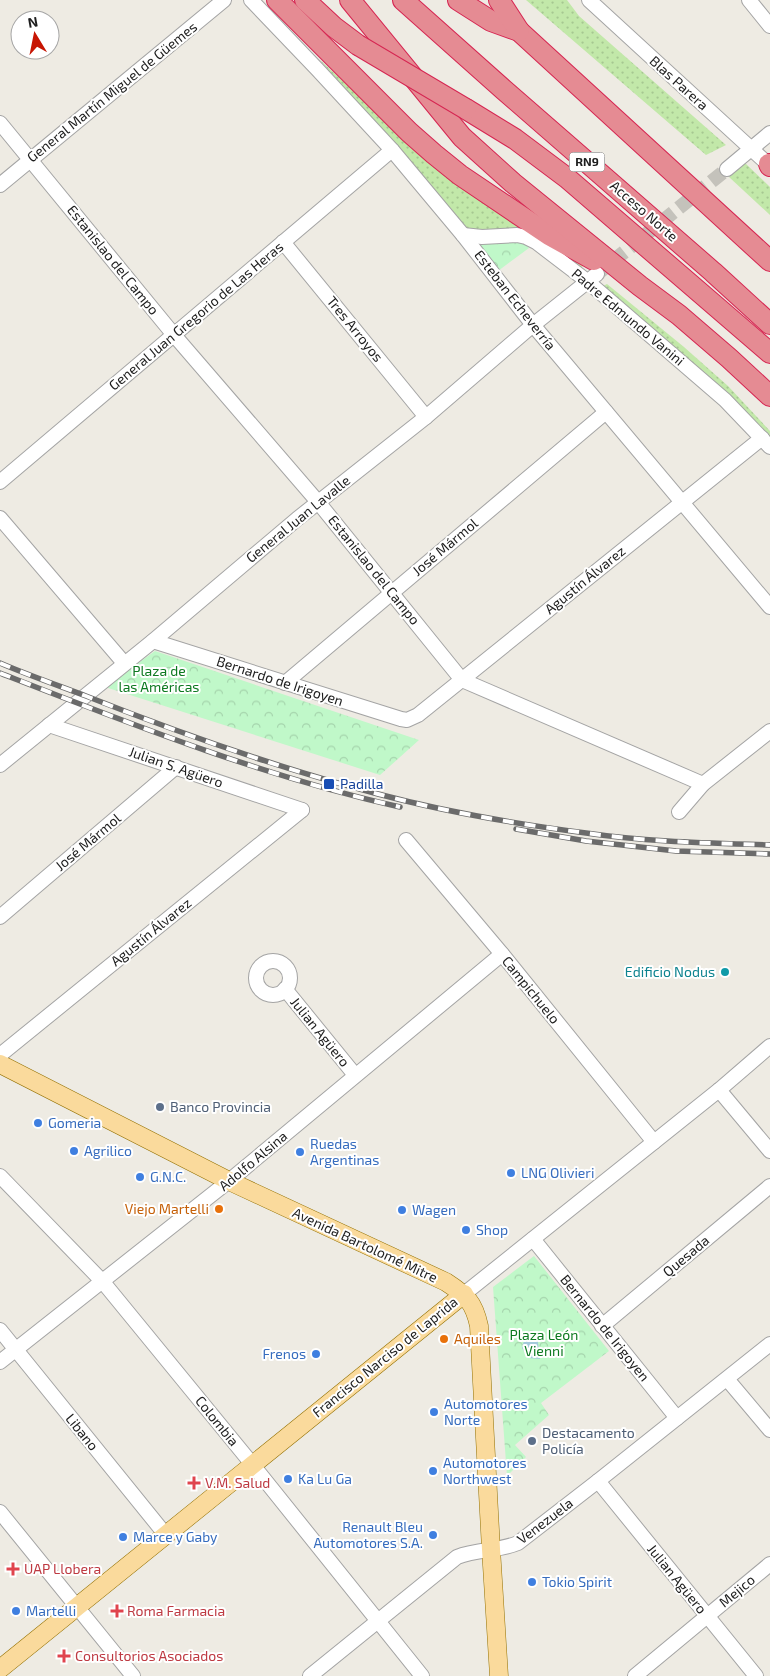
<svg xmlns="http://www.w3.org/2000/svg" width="770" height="1676" font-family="'Exo 2',sans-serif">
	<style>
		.grass { fill: url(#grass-dots) }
		.park { fill: url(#park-crowns) }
		.water { fill: #a4cadb }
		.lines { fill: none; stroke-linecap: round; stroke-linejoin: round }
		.minor-tunnel { stroke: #c4c2bb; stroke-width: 14; stroke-dasharray: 14 7; stroke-linecap: butt }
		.minor-casing { stroke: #a4a4a4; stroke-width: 16 }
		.major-casing { stroke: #947102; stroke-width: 19 }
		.highway-casing { stroke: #d62652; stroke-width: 22 }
		.minor { stroke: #fff; stroke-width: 14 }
		.major { stroke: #fada9c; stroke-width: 18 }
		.highway { stroke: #e58b93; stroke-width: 20 }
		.rail-casing { stroke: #6b6b6b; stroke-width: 5.5 }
		.rail { stroke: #fff; stroke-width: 4; stroke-dasharray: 11; stroke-linecap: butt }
		.highway-bridge-casing { stroke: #d62652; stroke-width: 22; stroke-linecap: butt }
		.highway-bridge { stroke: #e58b93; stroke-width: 20 }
		.transit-dot { fill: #1a4fb4; stroke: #fff; stroke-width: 2 }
		.culture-dot { fill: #0f9aa8; stroke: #fff; stroke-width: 2 }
		.service-dot { fill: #5c6f8a; stroke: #fff; stroke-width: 2 }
		.shop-dot { fill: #3f7fe0; stroke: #fff; stroke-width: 2 }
		.food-dot { fill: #e8710a; stroke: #fff; stroke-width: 2 }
		.health-dot { fill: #e0444e; stroke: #fff; stroke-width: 2 }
		.labels { text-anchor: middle; stroke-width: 4; stroke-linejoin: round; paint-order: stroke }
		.shield { fill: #fff; stroke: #616161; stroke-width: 1 }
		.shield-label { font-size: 12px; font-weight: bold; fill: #1d1d1d }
		.street-label { font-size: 14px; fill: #1d1d1d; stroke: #fff }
		.park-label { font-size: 14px; fill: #0d7920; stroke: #fff }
		.transit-label { font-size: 14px; fill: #164399; stroke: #fff; text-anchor: start }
		.culture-label { font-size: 14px; fill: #0d838f; stroke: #fff; text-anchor: end }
		.service-label { font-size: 14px; fill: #4e5e75; stroke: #fff; text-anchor: start }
		.shop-label { font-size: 14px; fill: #366cbe; stroke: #fff; text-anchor: start }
		.food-label { font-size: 14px; fill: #c56008; stroke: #fff; text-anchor: end }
		.health-label { font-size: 14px; fill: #be3a42; stroke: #fff; text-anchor: start }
	</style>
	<defs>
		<pattern id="grass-dots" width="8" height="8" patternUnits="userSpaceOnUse" patternTransform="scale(1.25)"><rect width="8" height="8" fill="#c2e8a9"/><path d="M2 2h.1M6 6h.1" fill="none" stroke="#a6c791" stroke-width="1.8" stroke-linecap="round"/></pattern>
		<pattern id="park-crowns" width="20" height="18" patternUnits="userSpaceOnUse" patternTransform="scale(1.25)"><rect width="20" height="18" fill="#c0f8c9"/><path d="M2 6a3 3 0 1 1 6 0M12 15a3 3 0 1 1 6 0" fill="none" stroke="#a5d4ac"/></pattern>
	</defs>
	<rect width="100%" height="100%" fill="#eeebe3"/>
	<!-- grass -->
	<g class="grass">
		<path d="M526,0H567L579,16L726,145L706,155Z"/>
		<path d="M319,59L392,127L532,234L583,266L577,270L539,240L470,232L461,226Z"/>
		<path d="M745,163L770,187V215L729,177Z"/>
		<path d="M607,284L684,347L728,386L770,431V437L601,287Z"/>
	</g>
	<!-- park -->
	<g class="park">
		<path d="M521,241L529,248L498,271L477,244Z"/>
		<path d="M155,651L419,740L380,775L105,687Z"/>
		<path d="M534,1256L609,1351L541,1403L549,1415L515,1445L526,1457L507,1476L493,1287Z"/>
	</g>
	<!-- water -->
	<path class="water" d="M537,1334L540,1359L528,1358L522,1348C524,1338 527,1335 537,1334Z"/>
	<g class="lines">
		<!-- minor-tunnel -->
		<path class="minor-tunnel" d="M597,274L727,169"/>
		<!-- minor casing -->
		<g class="minor-casing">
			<g id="minor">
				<path d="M251,0L317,69L392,150L463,235L533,325L770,607"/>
				<path d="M589,0L770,166"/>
				<path d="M749,0L770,26"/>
				<path d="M0,123L174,335L318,502L462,680L703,784"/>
				<path d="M727,169L770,133"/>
				<path d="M0,185L224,0"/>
				<path d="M463,235L482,237L517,235L526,237L536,242L587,281L725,400L770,447"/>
				<path d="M283,242L426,417"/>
				<path d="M0,482L392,150"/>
				<path d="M0,518L124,663"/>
				<path d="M153,641L401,719L407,720L418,715L762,438"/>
				<path d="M285,683L606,412"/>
				<path d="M49,725L302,810"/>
				<path d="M0,765L153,641L297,519L426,417L533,325L597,274"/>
				<path d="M679,812L703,784L770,731"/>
				<path d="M406,840L502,954L654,1142"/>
				<path d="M0,917L176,767"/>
				<circle cx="273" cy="978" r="17"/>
				<path d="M285,989L355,1075"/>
				<path d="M0,1055L302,810"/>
				<path d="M719,1090L770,1151"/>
				<path d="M0,1176L103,1282L252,1464L422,1676"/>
				<path d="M533,1239L677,1418"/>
				<path d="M464,1294L719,1090L770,1046"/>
				<path d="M602,1326L770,1186"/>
				<path d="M0,1330L165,1534"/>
				<path d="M0,1362L229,1181L502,954"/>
				<path d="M727,1379L770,1430"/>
				<path d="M598,1481L756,1676"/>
				<path d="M0,1512L133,1676"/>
				<path d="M310,1676L457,1557C477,1549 499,1551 518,1543L598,1481L770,1344"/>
				<path d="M635,1676L770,1564"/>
			</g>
		</g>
		<!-- major casing -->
		<g class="major-casing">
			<g id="major">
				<path d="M0,1064L229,1181L446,1282C466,1295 474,1302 479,1326L491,1549L499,1676"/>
				<path d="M0,1669L464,1294"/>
			</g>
		</g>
		<!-- highway casing -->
		<g class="highway-casing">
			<g id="highway">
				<path d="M277,0L409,132L434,154L460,175L549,235L594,260"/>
				<path d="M305,0L334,27L358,45"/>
				<path d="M350,0L462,137L513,183L640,286L679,315L729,358L770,396"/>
				<path d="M403,0L504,90L713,272L770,324"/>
				<path d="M458,0L491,21L519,31L770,261"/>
				<path d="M499,0L519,31"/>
				<path d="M466,109L515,139L567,178L770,353"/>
				<path d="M769,164L770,166"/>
			</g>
		</g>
		<!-- minor -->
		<use href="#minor" class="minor"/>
		<!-- major -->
		<use href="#major" class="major"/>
		<!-- highway -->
		<use href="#highway" class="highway"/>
		<!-- rail casing -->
		<g class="rail-casing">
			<g id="rail">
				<path d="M0,663C28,675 57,685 86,696C182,734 278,768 378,794C446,812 517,824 586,833C647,842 709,843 770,845"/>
				<path d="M0,673C131,724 262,776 400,807"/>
				<path d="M516,829L586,841L676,851L770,854"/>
			</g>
		</g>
		<!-- rail -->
		<use href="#rail" class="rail"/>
		<!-- highway-bridge casing -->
		<g class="highway-bridge-casing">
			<path id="highway-bridge" d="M358,45L466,109"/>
		</g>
		<!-- highway-bridge -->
		<use href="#highway-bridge" class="highway-bridge"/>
	</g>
	<!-- markers -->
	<rect class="transit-dot" x="323" y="778" width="12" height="12" rx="2.5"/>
	<circle class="culture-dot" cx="725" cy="972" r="5"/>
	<g class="service-dot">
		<circle cx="160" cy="1107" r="5"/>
		<circle cx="532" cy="1441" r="5"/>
	</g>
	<g class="shop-dot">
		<circle cx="38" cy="1123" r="5"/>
		<circle cx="74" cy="1151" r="5"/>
		<circle cx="300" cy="1152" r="5"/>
		<circle cx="511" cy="1173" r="5"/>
		<circle cx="140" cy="1177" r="5"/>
		<circle cx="402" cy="1210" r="5"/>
		<circle cx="466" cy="1230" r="5"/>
		<circle cx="316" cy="1354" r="5"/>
		<circle cx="434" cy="1412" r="5"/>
		<circle cx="433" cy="1471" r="5"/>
		<circle cx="288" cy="1479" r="5"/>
		<circle cx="433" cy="1535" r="5"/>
		<circle cx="123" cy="1537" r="5"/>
		<circle cx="532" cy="1582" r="5"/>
		<circle cx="16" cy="1611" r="5"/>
	</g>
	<g class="food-dot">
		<circle cx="219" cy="1209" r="5"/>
		<circle cx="444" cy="1339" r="5"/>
	</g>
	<g class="health-dot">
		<path d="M191.5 1475.5h5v5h5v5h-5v5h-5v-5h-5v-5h5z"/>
		<path d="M10.5 1561.5h5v5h5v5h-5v5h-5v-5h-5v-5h5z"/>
		<path d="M114.5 1603.5h5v5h5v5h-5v5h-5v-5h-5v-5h5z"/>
		<path d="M61.5 1648.5h5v5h5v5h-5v5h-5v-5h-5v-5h5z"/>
	</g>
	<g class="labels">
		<!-- shield labels -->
		<rect class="shield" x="569.5" y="152.5" width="35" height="19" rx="4"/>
		<g class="shield-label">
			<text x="587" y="166">RN9</text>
		</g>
		<!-- street labels -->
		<g class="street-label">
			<text transform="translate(679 83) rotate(42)" y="5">Blas Parera</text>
			<text transform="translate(112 92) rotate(-39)" y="5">General Martín Miguel de Güemes</text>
			<text transform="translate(644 211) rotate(41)" y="5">Acceso Norte</text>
			<text transform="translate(113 260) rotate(51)" y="5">Estanislao del Campo</text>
			<text transform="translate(515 300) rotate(52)" y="5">Esteban Echeverría</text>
			<text transform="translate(196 316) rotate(-40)" y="5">General Juan Gregorio de Las Heras</text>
			<text transform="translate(628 317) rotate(40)" y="5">Padre Edmundo Vanini</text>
			<text transform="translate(355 329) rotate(51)" y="5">Tres Arroyos</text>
			<text transform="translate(298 519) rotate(-39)" y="5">General Juan Lavalle</text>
			<text transform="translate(445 547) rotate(-40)" y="5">José Mármol</text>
			<text transform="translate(374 570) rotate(51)" y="5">Estanislao del Campo</text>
			<text transform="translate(585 580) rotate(-39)" y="5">Agustín Álvarez</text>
			<text transform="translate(280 681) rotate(18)" y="5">Bernardo de Irigoyen</text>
			<text transform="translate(176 767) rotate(19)" y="5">Julian S. Agüero</text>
			<text transform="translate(88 842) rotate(-40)" y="5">José Mármol</text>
			<text transform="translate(151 932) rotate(-39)" y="5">Agustín Álvarez</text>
			<text transform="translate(531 990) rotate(51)" y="5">Campichuelo</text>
			<text transform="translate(320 1032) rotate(51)" y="5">Julian Agüero</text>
			<text transform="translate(253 1161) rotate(-40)" y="5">Adolfo Alsina</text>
			<text transform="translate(365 1245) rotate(25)" y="5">Avenida Bartolomé Mitre</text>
			<text transform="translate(686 1256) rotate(-40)" y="5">Quesada</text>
			<text transform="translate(605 1328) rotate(51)" y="5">Bernardo de Irigoyen</text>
			<text transform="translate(385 1357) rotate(-39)" y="5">Francisco Narciso de Laprida</text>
			<text transform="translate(217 1421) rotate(51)" y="5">Colombia</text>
			<text transform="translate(82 1432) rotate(51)" y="5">Libano</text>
			<text transform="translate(545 1521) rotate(-37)" y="5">Venezuela</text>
			<text transform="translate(677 1579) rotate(51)" y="5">Julian Agüero</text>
			<text transform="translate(737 1591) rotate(-40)" y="5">Mejico</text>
		</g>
		<!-- park labels -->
		<g class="park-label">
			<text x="159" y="676">Plaza de<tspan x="159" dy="16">las Américas</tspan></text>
			<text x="544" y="1340">Plaza León<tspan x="544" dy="16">Vienni</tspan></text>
		</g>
		<!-- transit labels -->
		<g class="transit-label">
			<text x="340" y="789">Padilla</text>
		</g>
		<!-- culture labels -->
		<g class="culture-label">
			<text x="715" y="977">Edificio Nodus</text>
		</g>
		<!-- service labels -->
		<g class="service-label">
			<text x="170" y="1112">Banco Provincia</text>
			<text x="542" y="1438">Destacamento<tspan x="542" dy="16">Policía</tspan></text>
		</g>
		<!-- shop labels -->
		<g class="shop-label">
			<text x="48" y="1128">Gomeria</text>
			<text x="310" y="1149">Ruedas<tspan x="310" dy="16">Argentinas</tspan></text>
			<text x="84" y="1156">Agrilico</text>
			<text x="521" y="1178">LNG Olivieri</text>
			<text x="150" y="1182">G.N.C.</text>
			<text x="412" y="1215">Wagen</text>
			<text x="476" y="1235">Shop</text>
			<text x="306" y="1359" text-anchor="end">Frenos</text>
			<text x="444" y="1409">Automotores<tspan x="444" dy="16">Norte</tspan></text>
			<text x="443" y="1468">Automotores<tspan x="443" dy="16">Northwest</tspan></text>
			<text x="298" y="1484">Ka Lu Ga</text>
			<text x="423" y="1532" text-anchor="end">Renault Bleu<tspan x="423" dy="16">Automotores S.A.</tspan></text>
			<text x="133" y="1542">Marce y Gaby</text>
			<text x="542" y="1587">Tokio Spirit</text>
			<text x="26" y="1616">Martelli</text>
		</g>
		<!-- food labels -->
		<g class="food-label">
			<text x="209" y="1214">Viejo Martelli</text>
			<text x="454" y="1344" text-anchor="start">Aquiles</text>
		</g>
		<!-- health labels -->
		<g class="health-label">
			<text x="205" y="1488">V.M. Salud</text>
			<text x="24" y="1574">UAP Llobera</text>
			<text x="127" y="1616">Roma Farmacia</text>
			<text x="75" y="1661">Consultorios Asociados</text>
		</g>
	</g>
	<!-- north arrow -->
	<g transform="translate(35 35) rotate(350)"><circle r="24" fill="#ffffff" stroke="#a5a5a5"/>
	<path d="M0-4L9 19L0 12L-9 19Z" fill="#c71503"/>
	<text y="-8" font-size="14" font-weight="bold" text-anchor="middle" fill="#1d1d1d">N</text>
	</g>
</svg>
